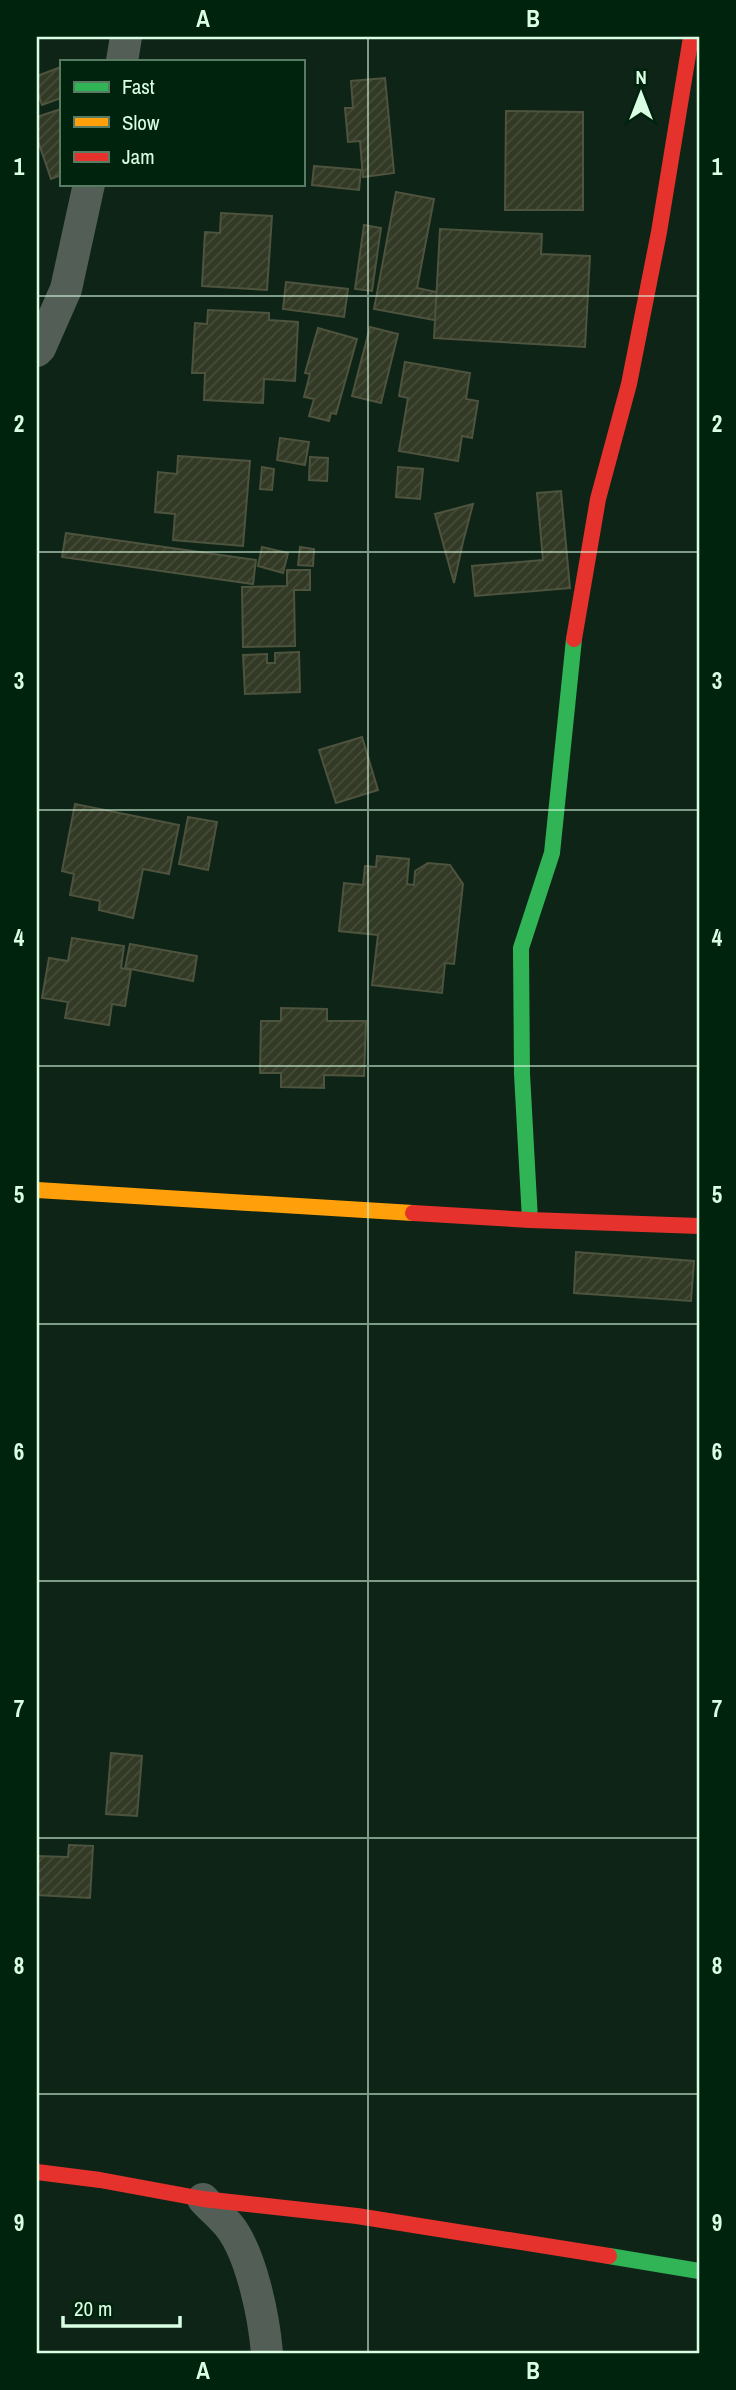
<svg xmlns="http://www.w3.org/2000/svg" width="736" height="2390" font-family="'Archivo Narrow',sans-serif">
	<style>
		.building { fill: url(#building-hatch); stroke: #4e533e; stroke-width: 2 }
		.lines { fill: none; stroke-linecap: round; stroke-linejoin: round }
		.street { stroke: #525e56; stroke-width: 32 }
		.fast { stroke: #30b455; stroke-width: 16 }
		.slow { stroke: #ff9f0a; stroke-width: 16 }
		.jam { stroke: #e5322d; stroke-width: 16 }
		.grid { fill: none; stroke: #dafee3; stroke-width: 2; stroke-opacity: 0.55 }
		.neatline { fill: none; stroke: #dafee3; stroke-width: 2.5 }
		.grid-label { font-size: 23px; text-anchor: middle; font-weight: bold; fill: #dafee3 }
	</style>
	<defs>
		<pattern id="building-hatch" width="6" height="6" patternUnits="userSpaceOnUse" patternTransform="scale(1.75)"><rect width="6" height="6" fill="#323925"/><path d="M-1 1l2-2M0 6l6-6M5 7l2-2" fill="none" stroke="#454d3a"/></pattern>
	</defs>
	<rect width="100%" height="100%" fill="#0e2417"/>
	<!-- building -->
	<g class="building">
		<path d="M61,67V98L42,105L37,90V76Z"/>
		<path d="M385,78L394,173L363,177L360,141L348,142L345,108H353L351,81Z"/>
		<path d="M61,109V175L51,179L37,138V117Z"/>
		<path d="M506,111L583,112V210H505Z"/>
		<path d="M314,166L361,170L359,190L312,185Z"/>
		<path d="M396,192L434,199L417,288L446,294L440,321L374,309Z"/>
		<path d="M221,213L272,216L267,290L202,286L205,232L220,233Z"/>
		<path d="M364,225L381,228L372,291L355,289Z"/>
		<path d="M440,229L542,234L541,254L590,256L585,347L434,338Z"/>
		<path d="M286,282L348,289L344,317L283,309Z"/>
		<path d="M208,310L269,313V320L298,322L295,381L264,379L263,403L204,400L205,373H192L195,323L207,324Z"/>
		<path d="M370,327L398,334L381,403L352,396Z"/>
		<path d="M318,328L357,339L336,414L331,413L329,421L309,416L314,399L304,397L310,374L305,373Z"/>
		<path d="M405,362L470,373L466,399L478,401L472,438L462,436L458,461L399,451L408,398L399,396Z"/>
		<path d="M280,438L309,442L305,465L277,460Z"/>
		<path d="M178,456L250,461L243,546L173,540L175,514L155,512L158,472L177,474Z"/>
		<path d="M310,457L328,458L327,481L309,480Z"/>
		<path d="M262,467L274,469L272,490L260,489Z"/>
		<path d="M398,467L423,469L420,499L396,497Z"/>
		<path d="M561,491L570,588L475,596L472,566L543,560L537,493Z"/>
		<path d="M473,504L463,542L454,583L435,514Z"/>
		<path d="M66,533L256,560L253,584L62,557Z"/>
		<path d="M262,547L288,553L283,573L258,566Z"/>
		<path d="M300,547L314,549L313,566L298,565Z"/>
		<path d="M287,570H310V590H294L295,646L243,647L242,587L287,586Z"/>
		<path d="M299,652L300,692L245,694L243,655L267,654V663H275V653Z"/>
		<path d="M362,737L378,790L336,803L319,750Z"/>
		<path d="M75,804L179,825L169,874L143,869L133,918L99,910L100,901L70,895L74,874L62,871Z"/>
		<path d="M188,817L217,822L208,870L179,864Z"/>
		<path d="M377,856L409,859L407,884L414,885L415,871L428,863L450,865L463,884L454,964L445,963L442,993L372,985L378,935L339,931L344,883L363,885L365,866L376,867Z"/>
		<path d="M72,938L124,946L121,968L131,970L125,1006L112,1004L109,1025L65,1018L68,1002L42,998L49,958L68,961Z"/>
		<path d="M130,944L197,956L193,981L125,968Z"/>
		<path d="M281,1008L327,1009V1021H366L364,1076L324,1075V1088L281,1087V1073H260L261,1021H281Z"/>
		<path d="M576,1252L694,1261L691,1301L574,1293Z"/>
		<path d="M111,1753L142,1756L137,1816L106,1814Z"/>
		<path d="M69,1845L93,1846L90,1898L37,1895V1856L68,1857Z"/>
	</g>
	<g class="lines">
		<!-- street -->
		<g class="street">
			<path d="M122,61L126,37"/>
			<path d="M37,351L40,348L66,289L89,184"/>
			<path d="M203,2199C212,2209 222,2217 230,2227C252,2256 264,2318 267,2353"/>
		</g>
		<!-- fast -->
		<g class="fast">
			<path d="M530,1220L522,1074L521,948L552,853L574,639"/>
			<path d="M609,2256L699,2271"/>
		</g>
		<!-- slow -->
		<path class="slow" d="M37,1190L413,1213"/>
		<!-- jam -->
		<g class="jam">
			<path d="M574,639L598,499L629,384L659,232L691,37"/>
			<path d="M413,1213L530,1220L699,1226"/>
			<path d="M37,2172L100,2180L203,2199L357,2216L609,2256"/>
		</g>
	</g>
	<!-- grid -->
	<path class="grid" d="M368,37V2353M37,296H699M37,552H699M37,810H699M37,1066H699M37,1324H699M37,1581H699M37,1838H699M37,2094H699"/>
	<!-- border -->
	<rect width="736" height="2390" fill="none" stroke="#00230d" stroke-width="77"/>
	<!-- legend -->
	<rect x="60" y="60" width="245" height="126" fill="#00230d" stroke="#577b63" stroke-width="2"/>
	<rect x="74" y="82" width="35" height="10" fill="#30b455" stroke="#577b63" stroke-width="2"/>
	<text x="122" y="94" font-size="21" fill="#dafee3">Fast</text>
	<rect x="74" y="117" width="35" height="10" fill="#ff9f0a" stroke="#577b63" stroke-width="2"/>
	<text x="122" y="130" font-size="21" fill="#dafee3">Slow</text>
	<rect x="74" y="152" width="35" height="10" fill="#e5322d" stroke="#577b63" stroke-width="2"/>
	<text x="122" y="164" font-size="21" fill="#dafee3">Jam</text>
	<!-- north arrow -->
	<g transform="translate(641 94)" stroke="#00230d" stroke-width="5" paint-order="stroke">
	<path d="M0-5L12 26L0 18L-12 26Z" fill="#dafee3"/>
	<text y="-10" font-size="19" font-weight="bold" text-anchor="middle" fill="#dafee3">N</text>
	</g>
	<!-- scale -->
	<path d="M63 2316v10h117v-10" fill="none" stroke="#dafee3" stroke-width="3.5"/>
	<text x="74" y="2316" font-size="21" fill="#dafee3" stroke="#00230d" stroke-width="5" paint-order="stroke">20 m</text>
	<rect x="38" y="38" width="660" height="2314" class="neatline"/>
	<g class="grid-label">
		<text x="203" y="27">A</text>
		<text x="533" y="27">B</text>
		<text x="19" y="175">1</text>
		<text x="717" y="175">1</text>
		<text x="19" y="432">2</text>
		<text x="717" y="432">2</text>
		<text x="19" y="689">3</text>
		<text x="717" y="689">3</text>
		<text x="19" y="946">4</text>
		<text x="717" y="946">4</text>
		<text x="19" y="1203">5</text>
		<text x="717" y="1203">5</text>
		<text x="19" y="1460">6</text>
		<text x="717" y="1460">6</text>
		<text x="19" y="1717">7</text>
		<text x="717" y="1717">7</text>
		<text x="19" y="1974">8</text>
		<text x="717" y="1974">8</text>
		<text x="19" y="2231">9</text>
		<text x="717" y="2231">9</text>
		<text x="203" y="2379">A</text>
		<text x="533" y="2379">B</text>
	</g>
</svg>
